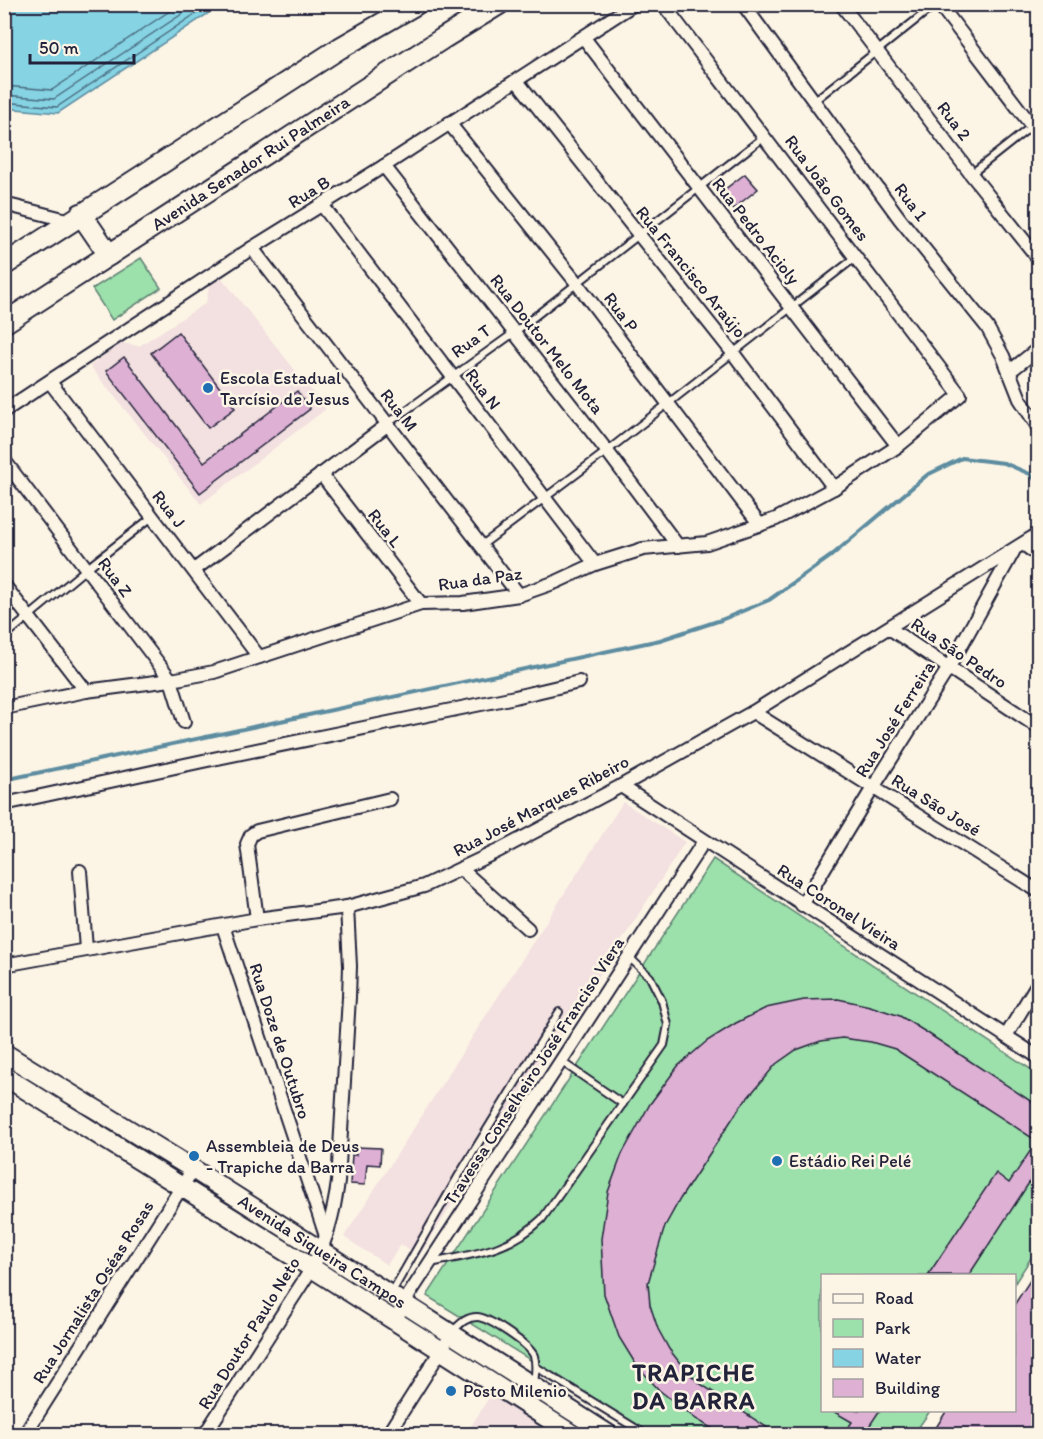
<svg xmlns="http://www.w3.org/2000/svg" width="1043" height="1439" font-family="Itim,sans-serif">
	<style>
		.built { fill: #f3e0e0 }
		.green { fill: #9ce0ab; stroke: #5f8173; stroke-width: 1.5 }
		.water { fill: #85d3e3; stroke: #5d8ca0; stroke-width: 1.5 }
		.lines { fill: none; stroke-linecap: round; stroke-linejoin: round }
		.shore { stroke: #4a697e; stroke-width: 1.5 }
		.stream { stroke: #5d8ca0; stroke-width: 4 }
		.building { fill: #ddb0d4; stroke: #22223b; stroke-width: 1.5 }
		.service-casing { stroke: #22223b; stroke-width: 10 }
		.minor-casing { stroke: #22223b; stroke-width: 16 }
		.secondary-casing { stroke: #22223b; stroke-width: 22 }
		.primary-casing { stroke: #22223b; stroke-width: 24 }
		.service { stroke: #fcf5e5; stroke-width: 6 }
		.minor { stroke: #fcf5e5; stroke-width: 12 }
		.secondary { stroke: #fcf5e5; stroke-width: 18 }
		.primary { stroke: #fcf5e5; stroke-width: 20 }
		.poi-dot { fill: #1f6fb2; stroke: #fcf5e5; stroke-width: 2 }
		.labels { text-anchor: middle; stroke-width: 5; stroke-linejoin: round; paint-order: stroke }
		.street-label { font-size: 18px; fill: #22223b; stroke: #fcf5e5 }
		.poi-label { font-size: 18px; fill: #22223b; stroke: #fcf5e5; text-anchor: start }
		.district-label { font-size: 24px; font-weight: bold; letter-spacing: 1.5px; fill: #22223b; stroke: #fcf5e5 }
	</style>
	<rect width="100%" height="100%" fill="#fcf5e5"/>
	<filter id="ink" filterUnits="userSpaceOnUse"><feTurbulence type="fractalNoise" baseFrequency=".0167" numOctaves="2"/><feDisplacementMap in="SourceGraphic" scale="12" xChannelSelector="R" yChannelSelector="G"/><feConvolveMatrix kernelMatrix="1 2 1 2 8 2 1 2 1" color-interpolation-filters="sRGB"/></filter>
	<g filter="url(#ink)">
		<!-- built -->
		<g class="built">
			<path d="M221,277L326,409L201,504L90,366L121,343L139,346L206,303L209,286Z"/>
			<path d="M623,802L685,842L419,1256L401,1244L387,1265L344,1237Z"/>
			<path d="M492,1393L558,1434H466Z"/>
		</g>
		<!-- green -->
		<g class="green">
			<path d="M141,258L161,288L112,320L92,289Z"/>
			<path d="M713,859L1038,1074V1247L1015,1283L1014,1276H822V1410L930,1411L914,1434H650L427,1296Z"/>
		</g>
		<!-- water -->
		<path class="water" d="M4,5L5,4L221,5L58,113L5,108Z"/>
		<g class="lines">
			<!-- shore -->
			<g class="shore">
				<path d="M4,86L52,90L180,4"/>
				<path d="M4,95L54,99L197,4"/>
				<path d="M4,102L57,107L210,4"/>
			</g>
			<!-- stream -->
			<path class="stream" d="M4,780L660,640L721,620L769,600L831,556L927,475L962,458L1004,463L1030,474L1038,483"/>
		</g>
		<!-- building -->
		<g class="building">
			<path d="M745,174L758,189L733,209L720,193Z"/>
			<path d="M178,332L235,408L208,428L151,353Z"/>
			<path d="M124,357L204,462L297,391L310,409L200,493L106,371Z"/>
			<path d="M838,999L870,1006L900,1016L929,1034L1038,1106V1169L969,1275H928L996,1173L1009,1183L1037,1141L895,1049L871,1042L842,1038L821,1041L796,1050L776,1064L740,1107L680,1199L665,1226L648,1283L650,1305L658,1329L669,1349L683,1367L699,1383L777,1434H721L696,1419L659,1390L635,1363L619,1337L604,1294L601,1239L608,1192L622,1154L650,1104L678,1066L707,1041L736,1023L766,1008L804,1000Z"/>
			<path d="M356,1147L381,1148L380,1165L367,1164L365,1185L350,1184L352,1155H356Z"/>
			<path d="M1038,1268V1434H932L947,1410H1014V1305Z"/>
			<path d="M831,1410H880L864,1434H844L852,1422Z"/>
		</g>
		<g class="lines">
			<!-- service casing -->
			<g class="service-casing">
				<g id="service">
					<path d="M814,101L936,4"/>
					<path d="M971,174L1038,121"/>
					<path d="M387,424L515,332L765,136"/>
					<path d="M482,545L607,451L856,257"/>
					<path d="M4,637L86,569L152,517"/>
					<path d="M562,1062L623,1104"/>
					<path d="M431,1263C476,1253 507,1252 542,1219L664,1045L668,1025L662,1001L650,977L629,957"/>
					<path d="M392,1292L459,1175L559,1012"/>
					<path d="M453,1331C460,1324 466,1317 477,1317C488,1317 530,1345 534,1356C537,1365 535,1374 534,1384"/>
					<path d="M536,1367L645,1434"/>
				</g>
			</g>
			<!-- minor casing -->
			<g class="minor-casing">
				<g id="minor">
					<path d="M743,4L900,219L987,327L1003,356L1020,399L1038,427"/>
					<path d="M841,4L971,174L1038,258"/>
					<path d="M939,4L1038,134"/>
					<path d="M584,38L898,446"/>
					<path d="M517,81L733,353L834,488"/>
					<path d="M449,123L576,282L760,525"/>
					<path d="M384,166L607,451L678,546"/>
					<path d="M4,204L71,221"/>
					<path d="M322,205L595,564"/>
					<path d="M252,248L519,595"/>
					<path d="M1009,372L1038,349"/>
					<path d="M50,382L259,657"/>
					<path d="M4,411L252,248L384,166L634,4"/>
					<path d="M4,460L171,680L184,722"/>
					<path d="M321,474L421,604"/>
					<path d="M1023,544L1038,555"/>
					<path d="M194,570L387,425"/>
					<path d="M4,585L86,691"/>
					<path d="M889,628L1038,727"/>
					<path d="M4,708L86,691L171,680L214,672L421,604L463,603L519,595L556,582L595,564L643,549L707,543L776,519L834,488L898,446L960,395L663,4"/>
					<path d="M753,712L1038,891"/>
					<path d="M621,786L1038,1057"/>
					<path d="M4,804L203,761L515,697L579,682"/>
					<path d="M461,869L528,929"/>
					<path d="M80,871L86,949"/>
					<path d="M802,905L874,786L948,669L1013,552"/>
					<path d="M257,919L247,844L251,835L257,831L390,799"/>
					<path d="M223,926L326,1236"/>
					<path d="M4,965L257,919L347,907L424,886L500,850L621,786L753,712L1038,534"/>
					<path d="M1006,1036L1038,983"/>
					<path d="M396,1321L403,1304L704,841"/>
					<path d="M25,1434L193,1169"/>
					<path d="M205,1434L312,1268C327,1241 334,1212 338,1182L349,997L350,966L347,907"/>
					<path d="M388,1434L445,1344"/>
				</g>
			</g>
			<!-- secondary casing -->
			<g class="secondary-casing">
				<g id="secondary">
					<path id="s1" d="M4,1053L193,1169L608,1434"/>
					<path d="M4,1076L312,1268L572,1434"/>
				</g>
			</g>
			<!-- primary casing -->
			<g class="primary-casing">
				<g id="primary">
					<path d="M81,214L109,255"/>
					<path d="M4,265L340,48L416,4"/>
					<path id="s2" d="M4,323L442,39L499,4"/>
				</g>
			</g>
			<!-- service -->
			<use href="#service" class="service"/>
			<!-- minor -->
			<use href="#minor" class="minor"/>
			<!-- secondary -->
			<use href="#secondary" class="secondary"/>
			<!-- primary -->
			<use href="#primary" class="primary"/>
		</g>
	</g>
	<!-- markers -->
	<g class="poi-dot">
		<circle cx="208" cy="388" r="6"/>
		<circle cx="194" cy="1156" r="6"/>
		<circle cx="777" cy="1161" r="6"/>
		<circle cx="451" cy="1391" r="6"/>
	</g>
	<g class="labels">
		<!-- street labels -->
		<g class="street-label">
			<text transform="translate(954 121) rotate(53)" y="6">Rua 2</text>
			<text dy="6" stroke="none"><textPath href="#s2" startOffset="294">Avenida Senador Rui Palmeira</textPath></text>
			<text transform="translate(827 188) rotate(53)" y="6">Rua João Gomes</text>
			<text transform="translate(309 192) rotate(-32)" y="6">Rua B</text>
			<text transform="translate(911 202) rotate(53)" y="6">Rua 1</text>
			<text transform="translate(756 231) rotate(52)" y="6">Rua Pedro Acioly</text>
			<text transform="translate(691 272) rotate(51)" y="6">Rua Francisco Araújo</text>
			<text transform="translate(621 312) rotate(53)" y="6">Rua P</text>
			<text transform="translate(471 341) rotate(-36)" y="6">Rua T</text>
			<text transform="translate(547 344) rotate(52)" y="6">Rua Doutor Melo Mota</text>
			<text transform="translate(483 389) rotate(53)" y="6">Rua N</text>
			<text transform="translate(399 410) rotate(52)" y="6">Rua M</text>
			<text transform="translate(169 509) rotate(52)" y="6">Rua J</text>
			<text transform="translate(385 528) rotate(52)" y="6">Rua L</text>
			<text transform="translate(115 577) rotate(53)" y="6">Rua Z</text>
			<text transform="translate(480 579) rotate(-8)" y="6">Rua da Paz</text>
			<text transform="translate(959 653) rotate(34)" y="6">Rua São Pedro</text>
			<text transform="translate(895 719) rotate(-58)" y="6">Rua José Ferreira</text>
			<text transform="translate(936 805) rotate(32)" y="6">Rua São José</text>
			<text transform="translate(541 806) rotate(-28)" y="6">Rua José Marques Ribeiro</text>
			<text transform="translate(839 907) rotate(33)" y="6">Rua Coronel Vieira</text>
			<text transform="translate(280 1041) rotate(72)" y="6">Rua Doze de Outubro</text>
			<text transform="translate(534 1071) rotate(-57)" y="6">Travessa Conselheiro José Franciso Viera</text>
			<text dy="6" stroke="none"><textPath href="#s1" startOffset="375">Avenida Siqueira Campos</textPath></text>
			<text transform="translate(93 1292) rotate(-58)" y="6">Rua Jornalista Oséas Rosas</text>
			<text transform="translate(249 1333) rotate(-58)" y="6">Rua Doutor Paulo Neto</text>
		</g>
		<!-- poi labels -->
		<g class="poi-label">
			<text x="220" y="384">Escola Estadual<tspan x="220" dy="21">Tarcísio de Jesus</tspan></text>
			<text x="206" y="1152">Assembleia de Deus<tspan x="206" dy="21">- Trapiche da Barra</tspan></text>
			<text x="789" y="1167">Estádio Rei Pelé</text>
			<text x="463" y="1397">Posto Milenio</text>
		</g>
		<!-- district labels -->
		<g class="district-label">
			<text x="694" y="1381">TRAPICHE<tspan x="694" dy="28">DA BARRA</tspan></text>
		</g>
	</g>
	<!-- margin -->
	<rect width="1043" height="1439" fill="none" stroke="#fcf5e5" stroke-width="24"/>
	<rect x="12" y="12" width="1019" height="1415" fill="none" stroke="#22223b" stroke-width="2" filter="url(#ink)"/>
	<!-- legend -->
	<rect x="821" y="1274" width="195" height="138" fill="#fcf5e5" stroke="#a5a1a1" stroke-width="1.5"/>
	<rect x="833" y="1294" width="30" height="9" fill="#fcf5e5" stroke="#a5a1a1" stroke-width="1.5"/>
	<text x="875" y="1304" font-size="18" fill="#22223b">Road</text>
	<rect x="833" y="1319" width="30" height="18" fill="#9ce0ab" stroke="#a5a1a1" stroke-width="1.5"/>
	<text x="875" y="1334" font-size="18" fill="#22223b">Park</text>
	<rect x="833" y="1349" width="30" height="18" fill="#85d3e3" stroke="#a5a1a1" stroke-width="1.5"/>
	<text x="875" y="1364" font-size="18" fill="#22223b">Water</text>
	<rect x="833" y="1379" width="30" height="18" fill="#ddb0d4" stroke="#a5a1a1" stroke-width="1.5"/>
	<text x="875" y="1394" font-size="18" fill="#22223b">Building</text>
	<!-- scale -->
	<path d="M30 54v9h104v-9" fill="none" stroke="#22223b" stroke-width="3"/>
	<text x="39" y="54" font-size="18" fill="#22223b" stroke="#fcf5e5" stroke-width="4.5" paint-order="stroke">50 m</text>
</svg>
